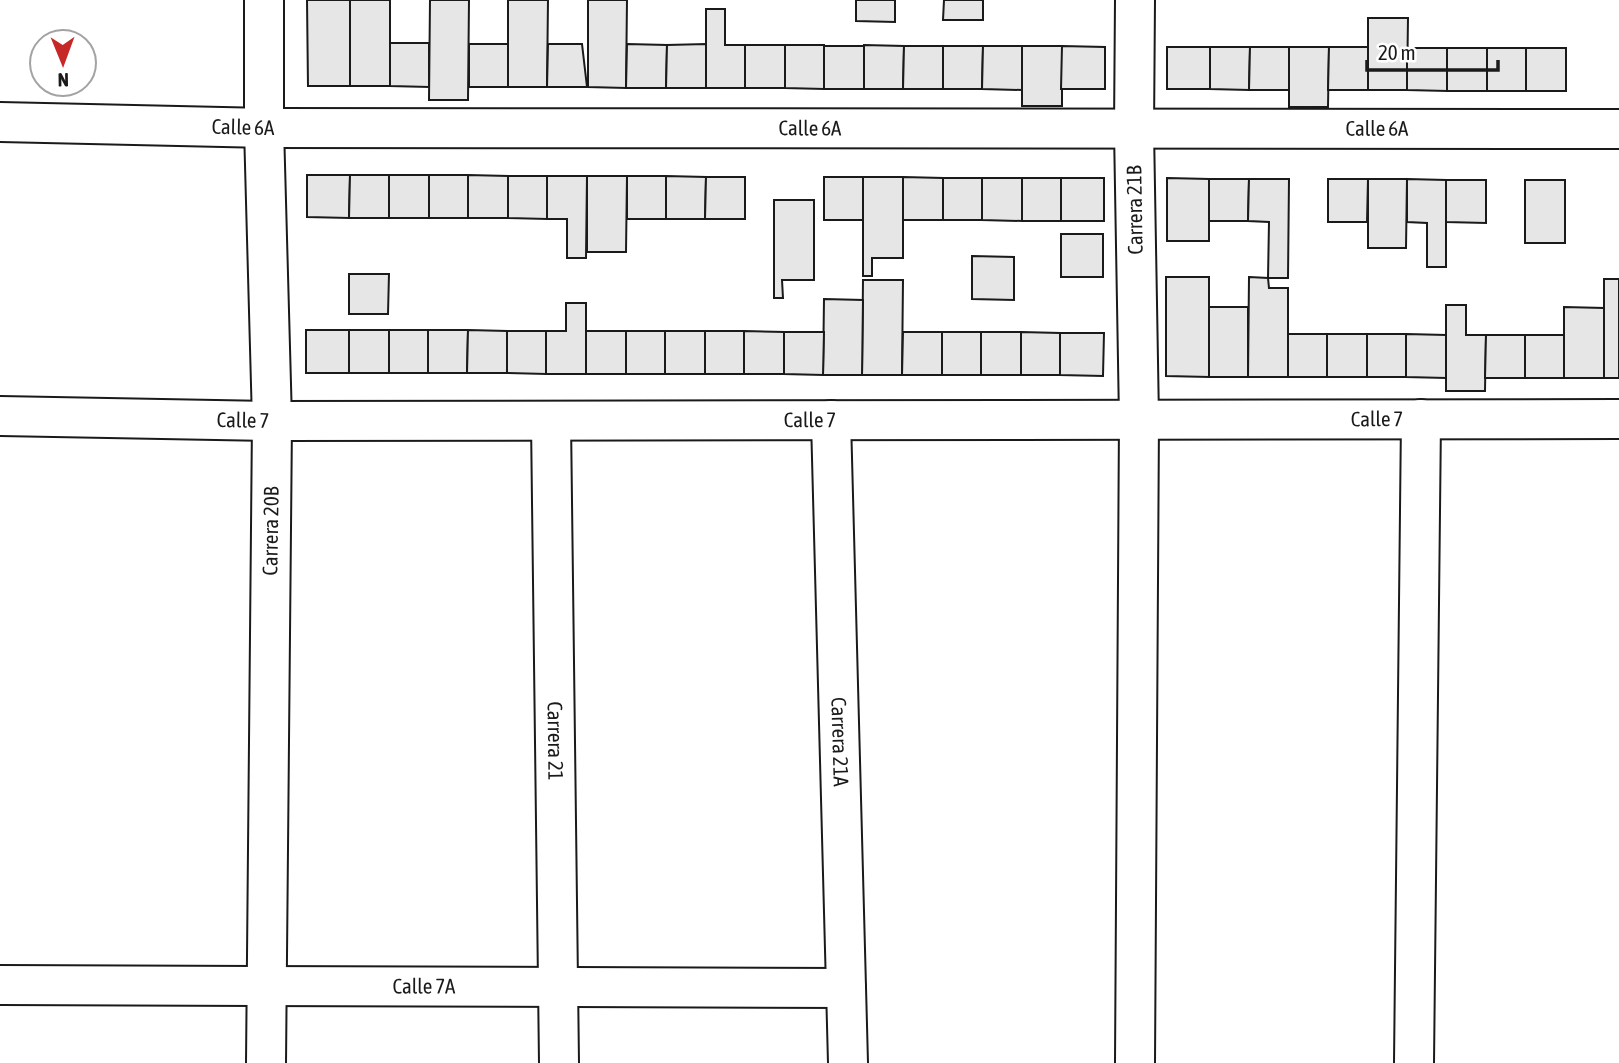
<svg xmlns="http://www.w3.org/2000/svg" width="1619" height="1063" font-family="'Asap Condensed',sans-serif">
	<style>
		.building { fill: #e6e6e6; stroke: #1a1a1a; stroke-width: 2 }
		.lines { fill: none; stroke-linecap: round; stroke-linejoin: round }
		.minor-casing { stroke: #1a1a1a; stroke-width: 42 }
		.minor { stroke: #fff; stroke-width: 38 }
		.labels { text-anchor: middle; stroke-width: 5; stroke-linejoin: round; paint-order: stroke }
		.street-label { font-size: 21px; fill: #1a1a1a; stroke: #fff }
	</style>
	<rect width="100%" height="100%" fill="#fff"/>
	<!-- building -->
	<g class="building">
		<path d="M307,0H350V86H308Z"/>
		<rect x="350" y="0" width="40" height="86"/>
		<path d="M430,0H469L468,100H429Z"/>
		<path d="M508,0H548L547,87H508Z"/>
		<path d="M588,0H627L626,88L588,87Z"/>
		<path d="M856,0H895V22L856,21Z"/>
		<path d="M944,0H983V20H943Z"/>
		<path d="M706,9H725V45H745V88H706Z"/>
		<path d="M1368,18H1408L1407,90H1368Z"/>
		<path d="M390,43H429V87L390,86Z"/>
		<rect x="469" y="44" width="39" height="43"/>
		<path d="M548,44H582L587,87H547Z"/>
		<path d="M627,44L667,45L666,88H626Z"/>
		<path d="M706,44V88H666L667,45Z"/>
		<rect x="745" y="45" width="40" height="43"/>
		<path d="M785,45H824V89L785,88Z"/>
		<path d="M864,45L904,46L903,89H864Z"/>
		<rect x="824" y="46" width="40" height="43"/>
		<path d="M904,46H943V89H903Z"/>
		<path d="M943,46H983L982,89H943Z"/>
		<path d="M983,46H1022V90L982,89Z"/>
		<rect x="1022" y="46" width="40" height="60"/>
		<path d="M1062,46L1105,47V89H1061Z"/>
		<rect x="1167" y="47" width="43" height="42"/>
		<path d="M1210,47H1250L1249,90L1210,89Z"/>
		<path d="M1250,47H1289V90H1249Z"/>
		<path d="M1289,47H1329L1328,107H1289Z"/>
		<path d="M1329,47H1368V90H1328Z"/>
		<path d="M1407,48H1447V91L1407,90Z"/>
		<rect x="1447" y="48" width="40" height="43"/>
		<rect x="1487" y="48" width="39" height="43"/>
		<rect x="1526" y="48" width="40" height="43"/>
		<path d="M307,175H350L349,218L307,217Z"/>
		<path d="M350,175H389V218H349Z"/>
		<rect x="389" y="175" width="40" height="43"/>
		<rect x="429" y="175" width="39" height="43"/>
		<path d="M468,175L508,176V218H468Z"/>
		<path d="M508,176H547V219L508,218Z"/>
		<path d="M547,176H587L586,258H567V219H547Z"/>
		<path d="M587,176H627L626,252H587Z"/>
		<rect x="627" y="176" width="39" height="43"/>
		<path d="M666,176L706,177L705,219H666Z"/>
		<path d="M706,177H745V219H705Z"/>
		<rect x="824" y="177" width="39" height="43"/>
		<path d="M863,177H903V258H872V276H863Z"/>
		<path d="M903,177L943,178V220H903Z"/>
		<rect x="943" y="178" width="39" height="42"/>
		<path d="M982,178H1022V221L982,220Z"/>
		<rect x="1022" y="178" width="39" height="43"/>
		<rect x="1061" y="178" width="43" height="43"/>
		<path d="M1167,178L1209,179V241H1167Z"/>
		<path d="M1209,179H1249L1248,221H1209Z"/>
		<path d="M1249,179H1289L1288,278H1268L1269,222L1248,221Z"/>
		<path d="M1328,179H1368L1367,222H1328Z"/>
		<path d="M1368,179H1407L1406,248H1368Z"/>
		<path d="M1407,179L1446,180V267H1427V223L1407,222Z"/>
		<path d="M1446,180H1486V223L1446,222Z"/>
		<rect x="1525" y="180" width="40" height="63"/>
		<path d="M774,200H814V280H782L783,298H774Z"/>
		<rect x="1061" y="234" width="42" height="43"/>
		<path d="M972,256L1014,257V300L972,299Z"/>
		<path d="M349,274H389L388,314H349Z"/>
		<path d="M1166,277H1209V377L1166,376Z"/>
		<path d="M1249,277L1268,278L1269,288H1288V377H1248Z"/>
		<rect x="1604" y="279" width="15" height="99"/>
		<path d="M863,280H903L902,375H862Z"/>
		<path d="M824,299L863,300L862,375H823Z"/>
		<path d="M566,303H586V374H546V331H566Z"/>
		<path d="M1446,305H1466V335H1486L1485,391H1446Z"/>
		<rect x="1209" y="307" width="39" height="70"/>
		<path d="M1564,307L1604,308V378H1564Z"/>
		<rect x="306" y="330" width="43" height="43"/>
		<rect x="349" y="330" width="40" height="43"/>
		<rect x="389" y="330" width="39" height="43"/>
		<path d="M428,330H468L467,373H428Z"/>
		<path d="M468,330L507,331V373H467Z"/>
		<path d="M507,331H546V374L507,373Z"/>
		<rect x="586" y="331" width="40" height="43"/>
		<rect x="626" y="331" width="39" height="43"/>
		<rect x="665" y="331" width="40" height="43"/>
		<rect x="705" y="331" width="39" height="43"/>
		<path d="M744,331L784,332V374H744Z"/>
		<path d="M784,332H824L823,375L784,374Z"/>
		<path d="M903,332H942V375H902Z"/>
		<rect x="942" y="332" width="39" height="43"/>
		<rect x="981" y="332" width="40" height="43"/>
		<path d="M1021,332L1060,333V375H1021Z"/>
		<path d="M1060,333H1104L1103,376L1060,375Z"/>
		<rect x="1288" y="334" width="39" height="43"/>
		<rect x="1327" y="334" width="40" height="43"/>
		<rect x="1367" y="334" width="39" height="43"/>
		<path d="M1406,334L1446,335V378L1406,377Z"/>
		<path d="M1486,335H1525V378H1485Z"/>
		<rect x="1525" y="335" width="39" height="43"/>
	</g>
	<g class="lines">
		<!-- minor casing -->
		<g class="minor-casing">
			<g id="minor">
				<path d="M264,0V128L272,421L266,1063"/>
				<path id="s1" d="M0,122L264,128L1619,129"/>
				<path id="s2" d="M0,416L272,421L1619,419"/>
				<path id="s3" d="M831,420L848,1063"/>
				<path id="s4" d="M551,421L559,1063"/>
				<path id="s5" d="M0,985L846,988"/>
				<path d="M1135,1063L1139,419L1134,130L1135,0"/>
				<path d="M1414,1063L1421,419"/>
			</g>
		</g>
		<!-- minor -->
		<use href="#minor" class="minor"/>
	</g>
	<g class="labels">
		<!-- street labels -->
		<g class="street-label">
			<text dy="7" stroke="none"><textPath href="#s1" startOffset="243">Calle 6A</textPath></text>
			<text dy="7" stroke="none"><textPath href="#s1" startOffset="810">Calle 6A</textPath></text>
			<text dy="7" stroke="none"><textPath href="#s1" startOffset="1377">Calle 6A</textPath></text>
			<text transform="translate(1135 210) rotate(-91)" y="7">Carrera 21B</text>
			<text dy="7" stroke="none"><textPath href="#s2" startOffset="1377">Calle 7</textPath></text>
			<text dy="7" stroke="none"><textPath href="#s2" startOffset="810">Calle 7</textPath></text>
			<text dy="7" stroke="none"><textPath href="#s2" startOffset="243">Calle 7</textPath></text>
			<text transform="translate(271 531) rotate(-89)" y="7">Carrera 20B</text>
			<text dy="7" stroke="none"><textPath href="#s3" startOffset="322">Carrera 21A</textPath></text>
			<text dy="7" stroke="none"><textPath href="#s4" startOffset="320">Carrera 21</textPath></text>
			<text dy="7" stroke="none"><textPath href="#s5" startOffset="424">Calle 7A</textPath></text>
		</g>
	</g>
	<!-- north arrow -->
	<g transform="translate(63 63) rotate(179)"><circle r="33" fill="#ffffff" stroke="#a3a3a3" stroke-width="2"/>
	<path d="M0-5L12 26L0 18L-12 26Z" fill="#c62828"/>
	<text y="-10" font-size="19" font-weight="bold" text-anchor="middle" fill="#1a1a1a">N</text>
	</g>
	<!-- scale -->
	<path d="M1367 60v10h131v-10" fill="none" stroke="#1a1a1a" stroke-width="3.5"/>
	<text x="1378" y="60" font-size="21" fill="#1a1a1a" stroke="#ffffff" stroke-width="5" paint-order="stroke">20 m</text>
</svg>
